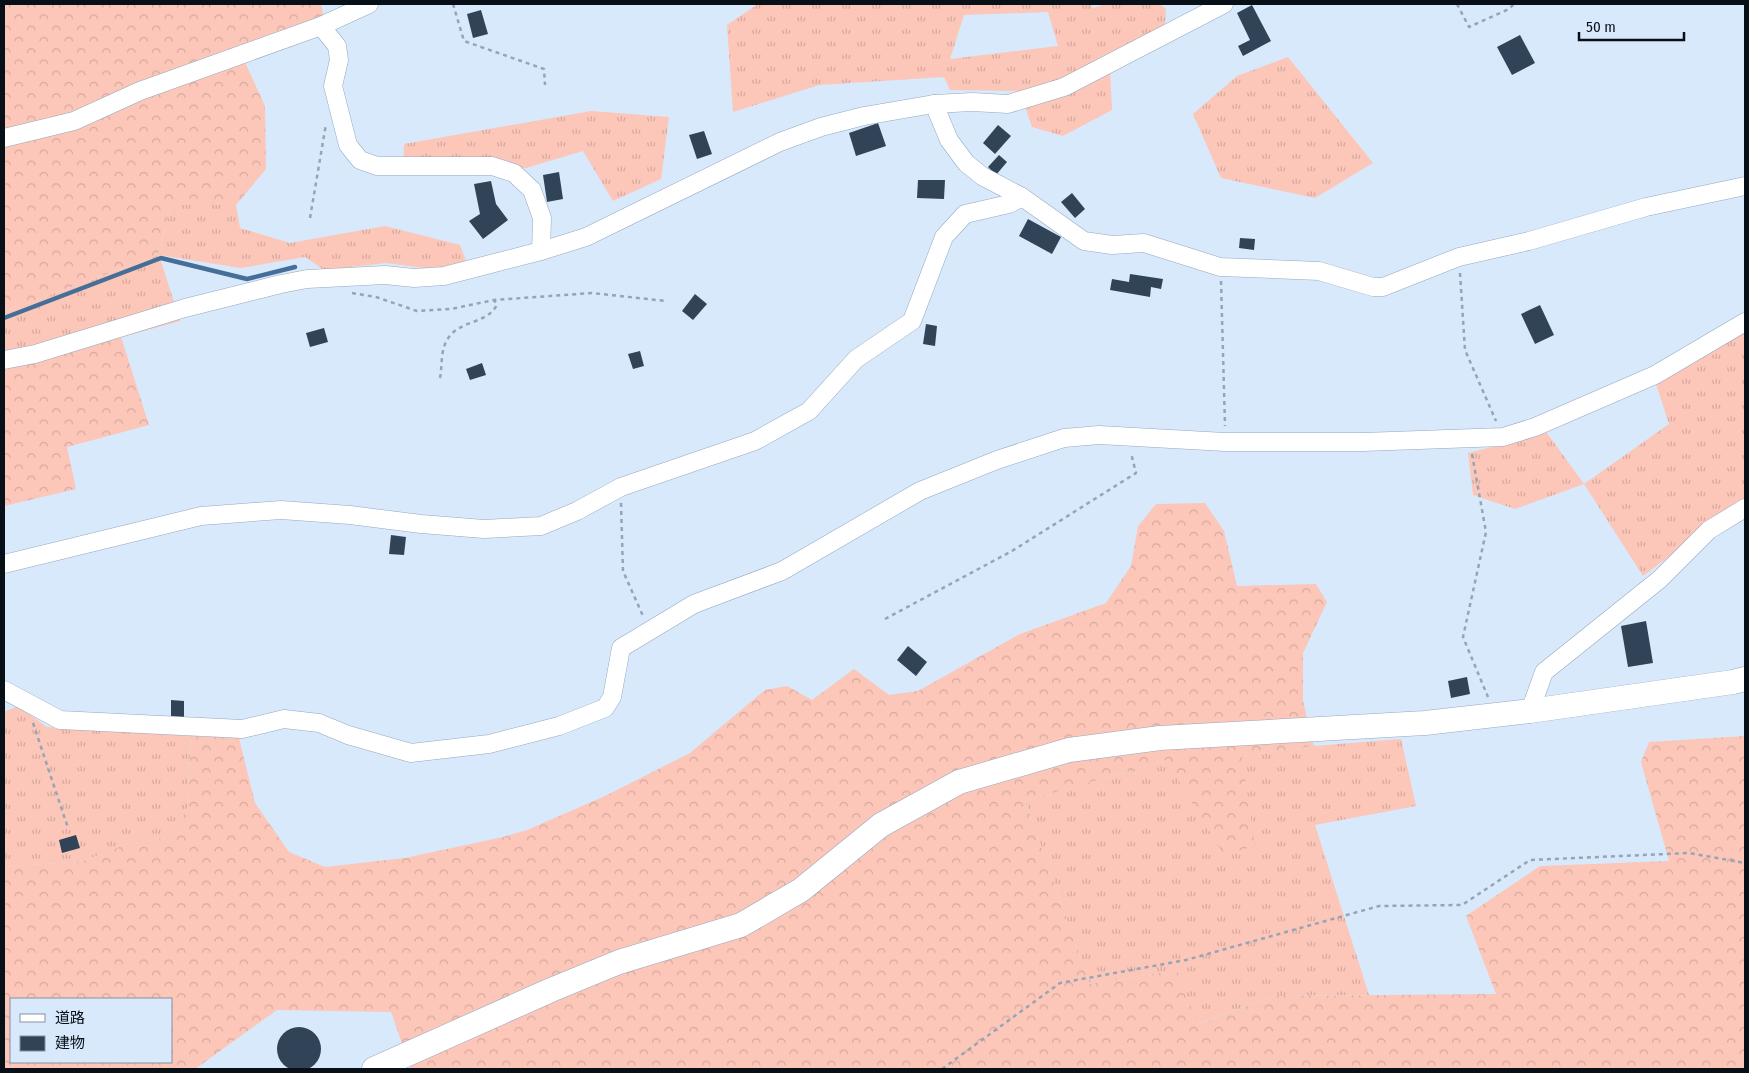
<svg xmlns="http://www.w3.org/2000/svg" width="1749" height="1073" font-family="'Fira Sans Condensed','Noto Sans JP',sans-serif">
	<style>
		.grass { fill: url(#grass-tufts); fill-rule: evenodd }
		.forest { fill: url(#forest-crowns); fill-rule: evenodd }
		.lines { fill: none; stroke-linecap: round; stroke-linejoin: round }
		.stream { stroke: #456e98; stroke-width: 4.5 }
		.building { fill: #314356 }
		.street-casing { stroke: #94a8bf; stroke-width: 19 }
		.secondary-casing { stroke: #94a8bf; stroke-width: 25 }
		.path { stroke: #96a5b4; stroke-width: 2.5; stroke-dasharray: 4 4; stroke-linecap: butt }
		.street { stroke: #fff; stroke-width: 18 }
		.secondary { stroke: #fff; stroke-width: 24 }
	</style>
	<defs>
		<pattern id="grass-tufts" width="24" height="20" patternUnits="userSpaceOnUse" patternTransform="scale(1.25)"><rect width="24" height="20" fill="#fcc6b9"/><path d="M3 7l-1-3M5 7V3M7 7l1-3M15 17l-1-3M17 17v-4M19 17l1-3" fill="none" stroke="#d6a99e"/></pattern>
		<pattern id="forest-crowns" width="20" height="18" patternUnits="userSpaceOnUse" patternTransform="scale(1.25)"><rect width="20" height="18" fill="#fcc6b9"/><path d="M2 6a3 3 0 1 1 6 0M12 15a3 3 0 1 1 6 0" fill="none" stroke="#d6a99e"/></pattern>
	</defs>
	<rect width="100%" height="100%" fill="#d8e9fc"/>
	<!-- grass -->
	<g class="grass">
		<path d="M758,4H1090L1093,8L1105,4H1160L1166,9L1164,39L1110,68L1112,110L1063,136L1032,127L1020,91L950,90L944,77L819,85L733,112L727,25ZM1048,12L1058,46L950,59L964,15Z"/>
		<path d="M1288,57L1373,163L1315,198L1221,178L1193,114L1237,76Z"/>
		<path d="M591,111L669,117L661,179L613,201L583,151L526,168L403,173L404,144Z"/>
		<path d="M171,205H236L240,228L290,243L385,226L460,245L466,261L432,269L386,263L324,270L305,257L241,268L159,255L180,321L40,360L4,366V312L158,255Z"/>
		<path d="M1745,329V500L1643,576L1584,484L1515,509L1473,495L1468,453L1547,433L1584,484L1669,424L1656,384Z"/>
		<path d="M18,706L47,727L191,736L187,808L172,837L127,844L83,861L4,867V712Z"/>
		<path d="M1401,739L1416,806L1315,825L1369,995L1274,996L1197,1024L1177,970L1090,984L1025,801L1166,760L1255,846L1241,756L1314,746Z"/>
	</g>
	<!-- forest -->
	<g class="forest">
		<path d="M4,4H321L324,18L239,49L265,106L266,169L236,205H171L158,255L4,312Z"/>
		<path d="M121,337L149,425L67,447L76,489L4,506V366L40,360Z"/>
		<path d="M1205,503L1224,531L1237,586L1316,584L1327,602L1303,653V701L1314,746L1242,756L1255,846L1224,855L1166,760L1025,801L1090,984L1177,970L1198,1024L1274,996L1496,994L1466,916L1540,866L1669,861L1641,762L1649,742L1745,736V1069H411L391,1012L277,1010L195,1069H4V867L83,861L127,844L172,837L187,808L191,736L239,738L255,803L289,852L325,867L405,858L503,837L527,830L605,796L690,753L765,690L787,686L812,700L854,669L889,695L918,691L1020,634L1106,603L1131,566L1138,526L1156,504ZM11,999H171V1062H11Z"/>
	</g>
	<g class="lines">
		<!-- stream -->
		<path class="stream" d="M4,318L161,258L247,279L295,267"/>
	</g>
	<!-- building -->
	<g class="building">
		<path d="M1252,5L1271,41L1243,56L1238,46L1250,40L1237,13Z"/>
		<path d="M481,10L488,34L473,38L467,14Z"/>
		<path d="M1520,35L1535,63L1512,75L1497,47Z"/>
		<path d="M878,123L886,146L856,156L849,133Z"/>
		<path d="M998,125L1011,136L995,154L983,143Z"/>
		<path d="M704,131L712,154L697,159L689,135Z"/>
		<path d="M999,155L1007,162L996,175L988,167Z"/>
		<path d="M559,172L563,199L547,202L543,175Z"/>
		<path d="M918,180H945L944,199L917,198Z"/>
		<path d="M491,181L496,204L508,220L483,239L469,221L480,214L474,184Z"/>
		<path d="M1072,193L1085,209L1075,218L1061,202Z"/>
		<path d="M1028,219L1061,237L1052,254L1019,236Z"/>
		<path d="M1240,238L1255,239L1254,250L1239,248Z"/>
		<path d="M1130,274L1163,279L1161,289L1151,287L1150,297L1110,290L1112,279L1129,282Z"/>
		<path d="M695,294L707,304L693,320L682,311Z"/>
		<path d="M1540,305L1554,335L1535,344L1521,314Z"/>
		<path d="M926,324L937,326L935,346L923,344Z"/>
		<path d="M324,328L328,342L310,347L306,333Z"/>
		<path d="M640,351L644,366L633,369L628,354Z"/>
		<path d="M482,363L486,375L470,380L466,369Z"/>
		<path d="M391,535L406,537L404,555L389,554Z"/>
		<path d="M1646,621L1653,663L1628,667L1621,626Z"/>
		<path d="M908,646L927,662L916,676L897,660Z"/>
		<path d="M1467,677L1470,694L1451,698L1448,681Z"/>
		<path d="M171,700L184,701V717H171Z"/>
		<path d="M76,835L80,848L62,853L59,840Z"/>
		<circle cx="299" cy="1049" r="22"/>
	</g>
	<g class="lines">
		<!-- street casing -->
		<g class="street-casing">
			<g id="street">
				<path d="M321,26L337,46L339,60L333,86L348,145L360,160L377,166H492L514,173L532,190L542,218L541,251"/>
				<path d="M934,104L949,140L966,163L982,176L1022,197L1084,241L1112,245L1144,243L1220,267L1319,271L1373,287H1383L1459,257L1529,241L1646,207L1745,186"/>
				<path d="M4,138L74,121L140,91L321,26L369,4"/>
				<path d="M4,360L35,354L185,308L281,284L307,279L385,275L414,278L444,276L541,251L586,237L780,142L821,127L864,116L934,104L972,102L1008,104L1064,87L1224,4"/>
				<path d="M4,564L201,516L281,510L350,515L421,524L484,529L541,526L577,511L621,487L755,441L809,411L856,359L912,321L944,237L965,214L1009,204L1022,197"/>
				<path d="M4,690L60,720L242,729L284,719L319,723L348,735L411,753L489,744L559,726L605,708L612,697L621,648L694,604L782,571L920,491L997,460L1064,438L1099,435L1225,442H1363L1503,437L1535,427L1655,375L1745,322"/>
				<path d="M1530,711L1544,672L1660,579L1709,530L1745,508"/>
			</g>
		</g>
		<!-- secondary casing -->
		<g class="secondary-casing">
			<path id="secondary" d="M374,1069L551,990L619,962L741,925L801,890L881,825L959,782L1069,750L1160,738L1425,723L1530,711L1733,682L1745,679"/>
		</g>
		<!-- path -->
		<g class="path">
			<path d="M453,4L464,41L544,69L545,85"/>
			<path d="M1457,4L1469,27L1509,9L1514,4"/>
			<path d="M310,218L326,124"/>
			<path d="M1460,273L1465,350L1496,421"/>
			<path d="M1221,281L1225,426"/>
			<path d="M352,293L376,297L417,311L451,309L494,300L592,293L666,301"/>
			<path d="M440,378C442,368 441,356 444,347C453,318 485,327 497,305L494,300"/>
			<path d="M1472,454L1486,532L1463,637L1488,697"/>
			<path d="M621,503L623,571L643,616"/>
			<path d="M885,619L1012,551L1136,473L1131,453"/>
			<path d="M33,723L68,828"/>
			<path d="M942,1069L1060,983L1186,960L1379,906L1462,905L1530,860L1689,853L1745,863"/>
		</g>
		<!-- street -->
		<use href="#street" class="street"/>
		<!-- secondary -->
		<use href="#secondary" class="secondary"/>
	</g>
	<!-- border -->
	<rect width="1749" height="1073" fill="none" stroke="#081017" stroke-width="10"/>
	<!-- legend -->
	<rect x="10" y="998" width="162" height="65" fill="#d8e9fc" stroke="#8592a0"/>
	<rect x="20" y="1014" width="25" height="8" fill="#ffffff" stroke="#8592a0"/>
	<text x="55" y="1023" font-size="15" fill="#081017">道路</text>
	<rect x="20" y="1036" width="25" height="15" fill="#314356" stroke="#8592a0"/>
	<text x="55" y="1048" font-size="15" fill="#081017">建物</text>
	<!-- scale -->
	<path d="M1579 32v8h105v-8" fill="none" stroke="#081017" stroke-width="2.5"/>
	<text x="1586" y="32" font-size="15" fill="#081017" stroke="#d8e9fc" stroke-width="4" paint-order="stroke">50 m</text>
</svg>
